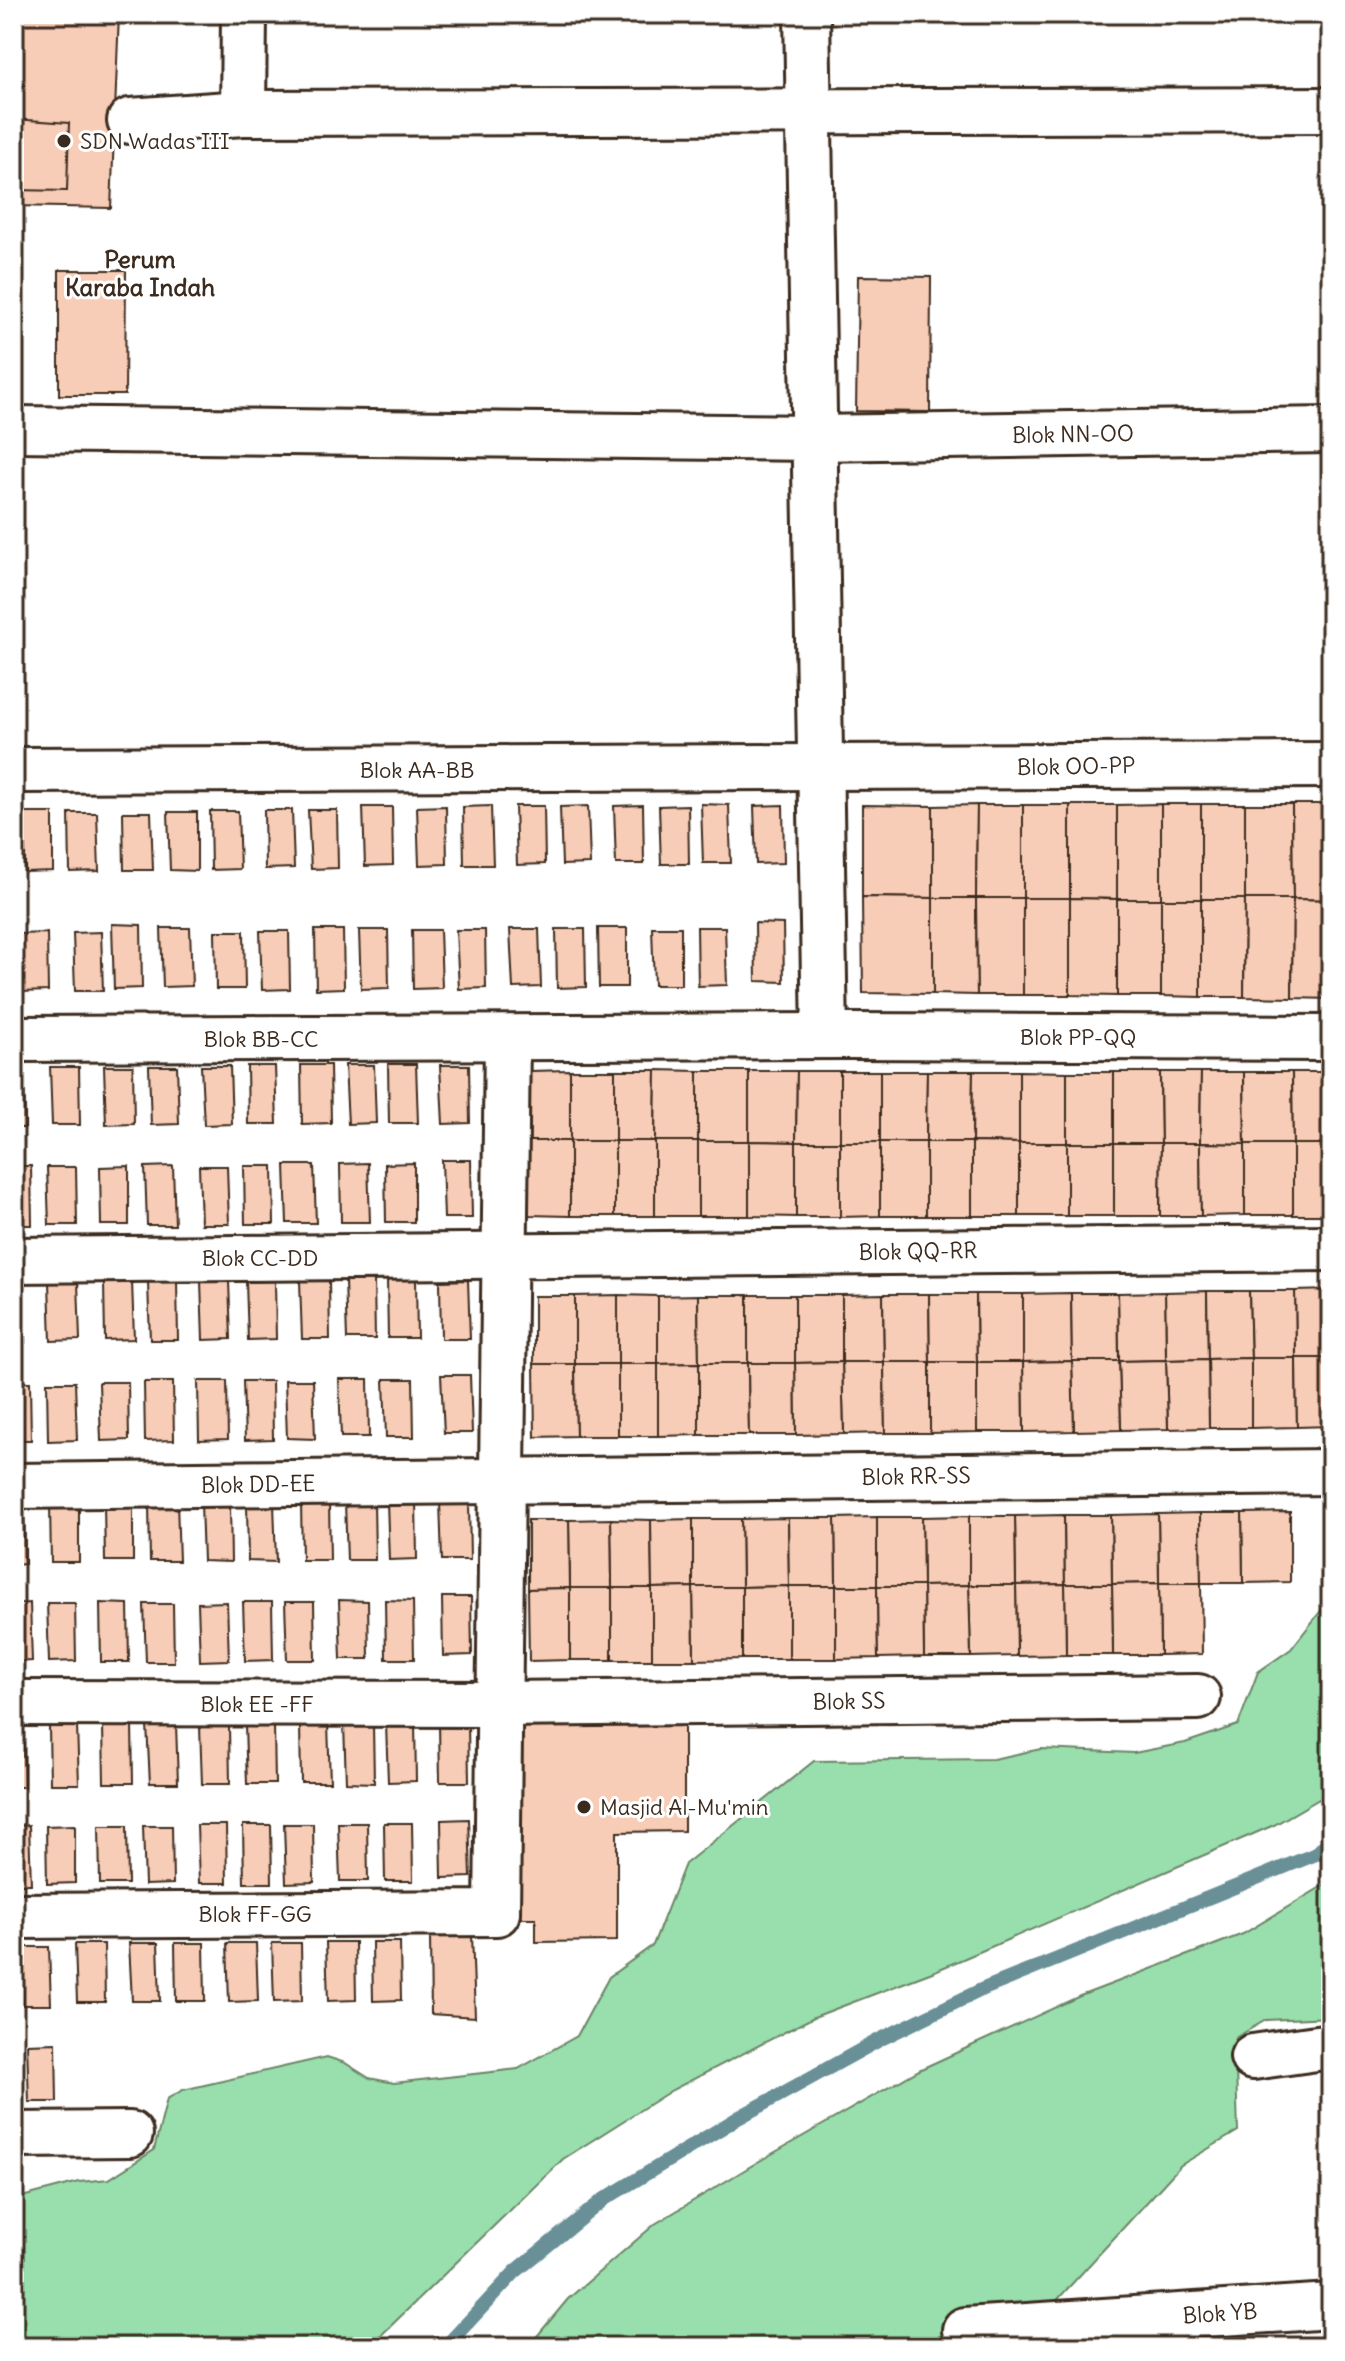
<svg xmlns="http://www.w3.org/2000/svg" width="1345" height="2361" font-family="Delius,sans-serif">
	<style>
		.green { fill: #99dfad; stroke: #6a8466; stroke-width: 2 }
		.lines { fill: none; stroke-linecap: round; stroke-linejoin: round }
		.stream { stroke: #698f97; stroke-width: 14 }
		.building { fill: #f8cdb8; stroke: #3b2a1e; stroke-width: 2 }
		.street-casing { stroke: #3b2a1e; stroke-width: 50 }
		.secondary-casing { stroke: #3b2a1e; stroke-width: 50 }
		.street { stroke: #fff; stroke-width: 44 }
		.secondary { stroke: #fff; stroke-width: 44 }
		.poi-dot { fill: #3b2a1e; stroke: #fff; stroke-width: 3 }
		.labels { text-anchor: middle; stroke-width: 6; stroke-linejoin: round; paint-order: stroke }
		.poi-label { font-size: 22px; fill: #3b2a1e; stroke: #fff; text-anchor: start }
		.street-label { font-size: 22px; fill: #3b2a1e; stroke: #fff }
		.neighbourhood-label { font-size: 24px; font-weight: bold; fill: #3b2a1e; stroke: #fff }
	</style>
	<rect width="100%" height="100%" fill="#fff"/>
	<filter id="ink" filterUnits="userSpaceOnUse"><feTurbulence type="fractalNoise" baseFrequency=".0125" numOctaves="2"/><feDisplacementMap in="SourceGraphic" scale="16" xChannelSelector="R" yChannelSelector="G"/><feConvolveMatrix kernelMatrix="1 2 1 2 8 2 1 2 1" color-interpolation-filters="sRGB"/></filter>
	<g filter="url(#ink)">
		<!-- green -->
		<g class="green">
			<path d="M1331,1598V1790L1326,1795L1274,1825L935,1971L814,2017L672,2090L563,2159L369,2347H14V2199L79,2182L109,2179L154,2150L167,2099L183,2090L327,2057L345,2063L369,2078L394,2083L518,2069L577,2036L609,1977L653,1945L685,1864L814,1761L993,1759L1041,1749L1134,1753L1185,1743L1238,1725L1258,1672L1291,1649Z"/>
			<path d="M1331,1881V2017L1266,2020L1235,2038L1238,2131L1181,2165L1014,2347H528L568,2299L655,2224L756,2163L921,2069L1080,1996L1243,1934Z"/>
		</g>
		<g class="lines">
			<!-- stream -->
			<path class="stream" d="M445,2347L515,2272L603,2200L738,2118L881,2039L981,1990L1316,1854L1331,1839"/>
		</g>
		<!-- building -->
		<g class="building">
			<path d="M14,14H119L111,208L14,206Z"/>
			<path d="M14,119L69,123L67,191L14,190Z"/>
			<path d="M59,270H126L125,395H59Z"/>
			<path d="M858,276L931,277L930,412L856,411Z"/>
			<path d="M701,804L729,805L731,863H703Z"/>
			<rect x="1161" y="804" width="40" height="95"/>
			<path d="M1161,804V899H1117V805Z"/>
			<rect x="1201" y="804" width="44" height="95"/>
			<path d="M1245,804H1292L1293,899H1245Z"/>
			<path d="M1292,804H1331V900L1293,899Z"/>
			<path d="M643,805L644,864H616L614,806Z"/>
			<path d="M688,805L689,864H661L659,806Z"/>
			<path d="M783,805L784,863L756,864L754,806Z"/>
			<path d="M862,805L933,806V898L862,897Z"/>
			<path d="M977,805L976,898H933V806Z"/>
			<path d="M977,805H1023V898H976Z"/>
			<rect x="1023" y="805" width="47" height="93"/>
			<path d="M1070,805H1117V899L1070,898Z"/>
			<path d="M446,806L447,864L419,865L417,807Z"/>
			<path d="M491,806L493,865H464L463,807Z"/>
			<path d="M515,806H544L545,864L517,865Z"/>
			<path d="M588,806L590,864L562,865L560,807Z"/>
			<path d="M363,807H392L393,865L365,866Z"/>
			<path d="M264,810H292L294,868L265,869Z"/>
			<path d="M308,810H337L338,868L311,869Z"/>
			<path d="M210,811H238L240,869L211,870Z"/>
			<path d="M123,812H151L153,870H124Z"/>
			<path d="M168,812H197V871L170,870Z"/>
			<path d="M24,813H53V871L25,872Z"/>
			<path d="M69,813H97L99,871L70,872Z"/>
			<path d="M862,897L933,898V994L863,993Z"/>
			<path d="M933,898H976L977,995L933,994Z"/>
			<path d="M976,898H1023V995H977Z"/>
			<rect x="1023" y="898" width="47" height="97"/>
			<path d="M1070,898L1117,899V996L1070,995Z"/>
			<rect x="1117" y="899" width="44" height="97"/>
			<path d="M1161,899H1201V997L1161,996Z"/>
			<path d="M1201,899H1245L1244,997H1201Z"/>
			<path d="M1245,899H1293L1292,998L1244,997Z"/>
			<path d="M1293,899L1331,900V999L1292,998Z"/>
			<path d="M755,923L783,924L784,982L756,981Z"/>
			<path d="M112,924L141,925L142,988L114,989Z"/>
			<path d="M652,927H681V985H654Z"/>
			<path d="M697,927H725L727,985L698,986Z"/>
			<path d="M161,928H190L192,986L163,987Z"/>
			<path d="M598,928H627V987H599Z"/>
			<path d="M510,929H539L541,987L513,988Z"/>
			<path d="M556,929H585L586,987L557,988Z"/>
			<path d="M315,930H343L344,988L316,989Z"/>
			<path d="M359,930H388L389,988L361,989Z"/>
			<path d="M412,930H440L442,988L413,989Z"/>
			<path d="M456,930H485L486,988L459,989Z"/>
			<path d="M215,931H244L245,989H216Z"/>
			<path d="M260,931H289L290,989L262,990Z"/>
			<path d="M101,932L103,991H75L73,933Z"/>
			<path d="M47,933L48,991L21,992L19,934Z"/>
			<path d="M388,1064H416L418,1123H389Z"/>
			<path d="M301,1065H330L331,1123L302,1124Z"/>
			<path d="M345,1065H374L376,1123L348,1124Z"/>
			<path d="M440,1065H469L470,1123L443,1124Z"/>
			<path d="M104,1066H133L134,1124L106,1125Z"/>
			<path d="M149,1066H177L179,1124L151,1125Z"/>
			<path d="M201,1066H230L232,1124L204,1125Z"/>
			<path d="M247,1066H275L277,1124H248Z"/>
			<path d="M50,1067H79L80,1125H52Z"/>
			<path d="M14,1069H24L25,1128H14Z"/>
			<path d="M570,1070V1141H529L530,1071Z"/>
			<rect x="570" y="1070" width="45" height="71"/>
			<path d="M615,1070H656L655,1141H615Z"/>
			<path d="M656,1070L698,1071V1141H655Z"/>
			<rect x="698" y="1071" width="51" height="70"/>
			<path d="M749,1071H797L796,1142L749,1141Z"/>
			<path d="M797,1071H840V1142H796Z"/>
			<rect x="840" y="1071" width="40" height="71"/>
			<path d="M880,1071H927L926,1142H880Z"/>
			<path d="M927,1071H973L972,1142H926Z"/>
			<path d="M973,1071H1019V1143L972,1142Z"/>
			<path d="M1019,1071L1067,1072V1143H1019Z"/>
			<rect x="1067" y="1072" width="47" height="71"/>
			<path d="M1114,1072H1160L1161,1143H1114Z"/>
			<path d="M1160,1072H1201L1200,1143H1161Z"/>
			<path d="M1201,1072H1244L1245,1144L1200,1143Z"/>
			<path d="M1244,1072H1292L1293,1144H1245Z"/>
			<path d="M1292,1072H1331V1144H1293Z"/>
			<path d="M529,1141H570V1216L529,1215Z"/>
			<rect x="570" y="1141" width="45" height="75"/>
			<rect x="615" y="1141" width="40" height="75"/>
			<rect x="655" y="1141" width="43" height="75"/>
			<rect x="698" y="1141" width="51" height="75"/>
			<path d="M749,1141L796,1142V1217L749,1216Z"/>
			<rect x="796" y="1142" width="44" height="75"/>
			<path d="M840,1142H880V1216L840,1217Z"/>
			<rect x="880" y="1142" width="46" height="74"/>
			<rect x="926" y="1142" width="46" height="74"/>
			<path d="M972,1142L1019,1143V1216H972Z"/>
			<rect x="1019" y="1143" width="48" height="73"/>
			<rect x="1067" y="1143" width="47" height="73"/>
			<path d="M1114,1143H1161L1160,1216H1114Z"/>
			<path d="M1161,1143H1200L1201,1216H1160Z"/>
			<path d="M1200,1143L1245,1144V1215L1201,1216Z"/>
			<rect x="1245" y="1144" width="48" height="71"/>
			<rect x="1293" y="1144" width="38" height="71"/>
			<path d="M442,1160H471L472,1218H444Z"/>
			<path d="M368,1163L370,1222H341L340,1164Z"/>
			<path d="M414,1163V1222H386L385,1164Z"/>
			<path d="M285,1165H314L316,1223H287Z"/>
			<path d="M14,1166H31L32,1225H14Z"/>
			<path d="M129,1166V1225H101L100,1167Z"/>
			<path d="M173,1166L175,1225H147L145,1167Z"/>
			<path d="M199,1166H227L229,1224H201Z"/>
			<path d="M244,1166H273L274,1224H245Z"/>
			<path d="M47,1167H76L77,1225H49Z"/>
			<path d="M387,1279L416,1280L417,1338H388Z"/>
			<path d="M329,1280L330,1339H302L300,1281Z"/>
			<path d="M374,1280L375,1339H347L345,1281Z"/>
			<path d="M468,1280L470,1339H441L440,1281Z"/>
			<path d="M132,1281L134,1339L105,1340L104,1282Z"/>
			<path d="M177,1281L178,1340H150L148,1282Z"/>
			<path d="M201,1281H229L231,1339L203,1340Z"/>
			<path d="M275,1281L276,1339L248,1340L246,1282Z"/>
			<path d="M49,1282H78L80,1340L51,1341Z"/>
			<path d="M14,1285H23L25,1343H14Z"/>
			<path d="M1331,1290V1358H1296L1295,1291Z"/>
			<path d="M1207,1291L1208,1359L1166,1360L1165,1292Z"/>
			<path d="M1207,1291H1249L1251,1358L1208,1359Z"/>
			<path d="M1249,1291H1295L1296,1358H1251Z"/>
			<path d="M1165,1292L1166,1360L1119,1361L1118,1293Z"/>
			<path d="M1071,1293L1072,1361L1023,1362V1294Z"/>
			<path d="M1071,1293H1118L1119,1361H1072Z"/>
			<path d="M883,1294L884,1362H842V1295Z"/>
			<path d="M883,1294H929L930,1362H884Z"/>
			<path d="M929,1294H976L977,1362H930Z"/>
			<path d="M976,1294H1023V1362H977Z"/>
			<path d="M618,1295V1364H575V1296Z"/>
			<path d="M618,1295L658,1296V1364H618Z"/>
			<path d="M698,1295L699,1363L658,1364V1296Z"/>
			<path d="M698,1295H748V1363H699Z"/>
			<rect x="748" y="1295" width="47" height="68"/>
			<path d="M795,1295H842V1362L795,1363Z"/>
			<rect x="534" y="1296" width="41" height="68"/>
			<path d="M1251,1358H1296L1297,1427L1251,1428Z"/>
			<path d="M1251,1358V1428H1209L1208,1359Z"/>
			<path d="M1296,1358H1331V1426L1297,1427Z"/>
			<path d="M1208,1359L1209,1428L1168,1429L1166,1360Z"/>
			<path d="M1166,1360L1168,1429L1121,1430L1119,1361Z"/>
			<path d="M1072,1361H1119L1121,1430L1074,1431Z"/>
			<path d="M1072,1361L1074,1431L1024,1432L1023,1362Z"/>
			<path d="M842,1362H884L885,1433L844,1434Z"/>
			<path d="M842,1362L844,1434L796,1435L795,1363Z"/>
			<path d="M884,1362H930V1433H885Z"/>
			<path d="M930,1362H977V1432L930,1433Z"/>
			<path d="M977,1362H1023L1024,1432H977Z"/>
			<path d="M699,1363H748L749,1435H699Z"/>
			<path d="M699,1363V1435L658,1436V1364Z"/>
			<path d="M748,1363H795L796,1435H749Z"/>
			<path d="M534,1364H575L576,1436L535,1437Z"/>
			<path d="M575,1364H618V1436H576Z"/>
			<rect x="618" y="1364" width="40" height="72"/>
			<path d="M441,1375H470L472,1433H444Z"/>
			<path d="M339,1379H368L369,1437H341Z"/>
			<path d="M384,1379H413L414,1437H386Z"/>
			<path d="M285,1380H313L315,1439L287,1438Z"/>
			<path d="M198,1381H227L228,1439L199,1440Z"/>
			<path d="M243,1381H272L273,1439L245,1440Z"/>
			<path d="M14,1382H30L31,1440H14Z"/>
			<path d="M47,1382H75L77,1440L48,1441Z"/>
			<path d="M99,1382H128L129,1440L101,1441Z"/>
			<path d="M144,1382H173L174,1440L145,1441Z"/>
			<path d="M329,1501L330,1560H302L301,1502Z"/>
			<path d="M374,1501L375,1560H347L345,1502Z"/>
			<path d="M387,1501H416L417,1559L389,1560Z"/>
			<path d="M469,1501L470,1560H442L440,1502Z"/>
			<path d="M133,1502V1561H105L104,1503Z"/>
			<path d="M177,1502L179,1561H150L149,1503Z"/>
			<path d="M79,1503V1562H51L50,1504Z"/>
			<path d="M201,1503H230L231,1562L203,1561Z"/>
			<path d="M247,1503H274L276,1562L248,1561Z"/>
			<path d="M24,1506L25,1564L14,1565V1507Z"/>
			<path d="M1290,1512V1582L1243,1583L1242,1513Z"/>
			<path d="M1200,1513L1201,1583H1159L1158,1514Z"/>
			<path d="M1200,1513H1242L1243,1583H1201Z"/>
			<path d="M1158,1514L1159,1583L1112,1584L1111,1515Z"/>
			<path d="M1064,1515L1065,1584L1016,1585L1015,1516Z"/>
			<path d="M1064,1515H1111L1112,1584H1065Z"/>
			<path d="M969,1516V1585L923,1586L922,1517Z"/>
			<path d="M969,1516H1015L1016,1585H969Z"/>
			<path d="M877,1517V1586H836L835,1518Z"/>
			<path d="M877,1517H922L923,1586H877Z"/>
			<path d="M788,1518L789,1586L742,1587L741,1519Z"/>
			<path d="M788,1518H835L836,1586H789Z"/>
			<path d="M611,1519L651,1520L652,1588H612Z"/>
			<path d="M611,1519L612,1588H570L569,1520Z"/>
			<path d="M693,1519V1587L652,1588L651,1520Z"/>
			<path d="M693,1519H741L742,1587H693Z"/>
			<path d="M528,1520H569L570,1588L528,1589Z"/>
			<path d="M1159,1583H1201L1202,1654L1160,1655Z"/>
			<path d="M1159,1583L1160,1655H1113L1112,1584Z"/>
			<path d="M1065,1584H1112L1113,1655H1066Z"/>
			<path d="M1065,1584L1066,1655L1017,1656L1016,1585Z"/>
			<path d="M969,1585H1016L1017,1656L971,1657Z"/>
			<path d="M969,1585L971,1657H924L923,1586Z"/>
			<rect x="789" y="1586" width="47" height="73"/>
			<path d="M789,1586V1659H742V1587Z"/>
			<path d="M836,1586H877L878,1658L836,1659Z"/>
			<path d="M877,1586H923L924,1657L878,1658Z"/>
			<path d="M693,1587H742V1659L694,1660Z"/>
			<path d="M693,1587L694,1660H652V1588Z"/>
			<rect x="570" y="1588" width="42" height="72"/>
			<path d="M570,1588V1660L529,1661L528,1589Z"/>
			<rect x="612" y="1588" width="40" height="72"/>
			<path d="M442,1597H471L472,1655L443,1656Z"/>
			<path d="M339,1600L368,1601L369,1659H341Z"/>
			<path d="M385,1600L413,1601L414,1659H386Z"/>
			<path d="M227,1602L229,1660L200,1661L198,1603Z"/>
			<path d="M243,1602H272L273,1660L245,1661Z"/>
			<path d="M285,1602H314L315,1660H287Z"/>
			<path d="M30,1603L32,1661L14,1662V1604Z"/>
			<path d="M47,1603H75L76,1661L49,1662Z"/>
			<path d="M100,1603L128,1604L129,1662H101Z"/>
			<path d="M144,1604H173L174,1662H146Z"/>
			<path d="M684,1719V1831L617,1832V1941L536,1942V1918H519L518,1720Z"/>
			<path d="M415,1723L416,1781L388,1782L386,1724Z"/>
			<path d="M132,1724L133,1783H104L103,1725Z"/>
			<path d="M176,1724L178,1783H150L147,1725Z"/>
			<path d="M300,1724H328L330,1782H301Z"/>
			<path d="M344,1724H373L374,1783L346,1782Z"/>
			<path d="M439,1724H468L469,1782H440Z"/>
			<path d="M274,1725L275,1784H247L245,1726Z"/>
			<path d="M49,1726H77L79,1784H50Z"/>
			<path d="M200,1726H229L230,1784H202Z"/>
			<path d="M14,1729H23L24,1787H14Z"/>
			<path d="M469,1819L471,1877L442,1878L441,1820Z"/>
			<path d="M338,1823H367L368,1881H340Z"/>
			<path d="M384,1823H412L413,1881H385Z"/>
			<path d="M284,1824H313L314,1882L286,1883Z"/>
			<path d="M29,1825L31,1884H14V1826Z"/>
			<path d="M75,1825V1883L47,1884L46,1826Z"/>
			<path d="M197,1825H226L227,1883H199Z"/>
			<path d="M243,1825H271L272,1883H244Z"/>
			<path d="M99,1826H127L128,1884H100Z"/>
			<path d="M143,1826H172L173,1884L145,1885Z"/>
			<path d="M472,1934L475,2017L431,2014L430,1936Z"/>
			<path d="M326,1942H355L356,2000L328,2001Z"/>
			<path d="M372,1942H400L401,2000L373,2001Z"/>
			<path d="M129,1943H158L160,2001H132Z"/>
			<path d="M175,1943H204L205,2001H176Z"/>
			<path d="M227,1943H256L258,2001L229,2002Z"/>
			<path d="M272,1943H301L302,2001L274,2002Z"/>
			<path d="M75,1944H104L105,2002H77Z"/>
			<path d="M20,1947H49L51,2005H23Z"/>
			<path d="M56,2043L57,2102H29L27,2044Z"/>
		</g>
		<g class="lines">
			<!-- street casing -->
			<g class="street-casing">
				<g id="street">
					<path d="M807,14L825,1036"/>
					<path d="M243,113L244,14"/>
					<path d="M130,121L243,113L1331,110"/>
					<path d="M14,770L1331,765"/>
					<path d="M14,1039L848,1036L1331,1038"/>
					<path d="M14,1260L1331,1248"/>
					<path d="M14,1486L1331,1472"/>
					<path d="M14,1703L499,1704L1198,1697"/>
					<path d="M14,1916L497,1913L507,1038"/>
					<path d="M1253,2057L1331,2046"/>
					<path d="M14,2135L130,2134"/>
					<path d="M965,2330L1331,2306"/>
				</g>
			</g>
			<!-- secondary casing -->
			<g class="secondary-casing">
				<path id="secondary" d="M14,429L814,438L1331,430"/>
			</g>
			<!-- street -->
			<use href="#street" class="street"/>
			<!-- secondary -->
			<use href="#secondary" class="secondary"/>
		</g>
	</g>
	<!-- markers -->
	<g class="poi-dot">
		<circle cx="64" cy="141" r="8"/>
		<circle cx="584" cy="1807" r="8"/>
	</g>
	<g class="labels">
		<!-- poi labels -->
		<g class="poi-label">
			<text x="80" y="149">SDN Wadas III</text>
			<text x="600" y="1815">Masjid Al-Mu'min</text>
		</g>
		<!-- street labels -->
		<g class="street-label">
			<text transform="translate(1073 434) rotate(-1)" y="8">Blok NN-OO</text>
			<text transform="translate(1076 766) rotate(-1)" y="8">Blok OO-PP</text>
			<text x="417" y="778">Blok AA-BB</text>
			<text x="1078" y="1045">Blok PP-QQ</text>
			<text x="261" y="1047">Blok BB-CC</text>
			<text transform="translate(918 1251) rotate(-1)" y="8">Blok QQ-RR</text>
			<text x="260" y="1266">Blok CC-DD</text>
			<text transform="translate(916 1476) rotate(-1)" y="8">Blok RR-SS</text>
			<text transform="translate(258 1484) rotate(-1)" y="8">Blok DD-EE</text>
			<text transform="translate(849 1701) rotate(-1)" y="8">Blok SS</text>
			<text x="257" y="1712">Blok EE -FF</text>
			<text x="255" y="1922">Blok FF-GG</text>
			<text transform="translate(1220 2313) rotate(-4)" y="8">Blok YB</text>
		</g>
		<!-- neighbourhood labels -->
		<g class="neighbourhood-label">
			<text x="140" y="268">Perum<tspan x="140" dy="28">Karaba Indah</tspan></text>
		</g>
	</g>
	<!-- margin -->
	<rect width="1345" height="2361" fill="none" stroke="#fff" stroke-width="48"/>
	<rect x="24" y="24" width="1297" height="2313" fill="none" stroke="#3b2a1e" stroke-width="3" filter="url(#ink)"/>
</svg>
